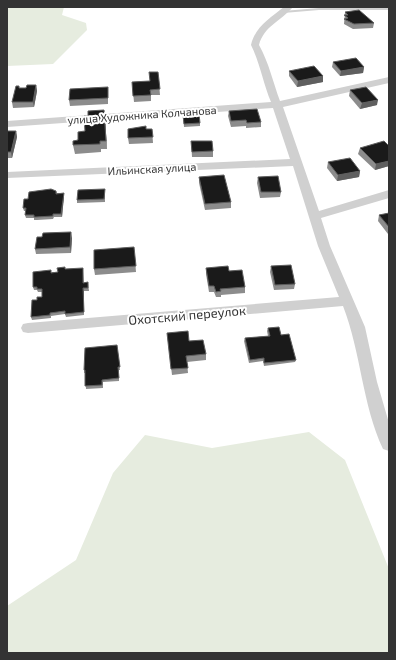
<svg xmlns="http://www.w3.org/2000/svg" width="396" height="660" font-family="'Exo 2',sans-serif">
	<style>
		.green { fill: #e6ecdf }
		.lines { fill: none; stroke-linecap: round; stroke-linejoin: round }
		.lane { fill: #d0d0d0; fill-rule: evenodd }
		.street { fill: #d0d0d0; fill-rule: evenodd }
		.wall { fill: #8c8c8c }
		.shaded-wall { fill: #5f5f5f }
		.building { fill: #1a1a1a; stroke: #5f5f5f }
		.labels { text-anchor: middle; stroke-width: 4; stroke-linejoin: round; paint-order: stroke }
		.far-street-label { font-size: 11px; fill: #333; stroke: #fff }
		.street-label { font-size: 13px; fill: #333; stroke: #fff }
	</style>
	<rect width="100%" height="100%" fill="#fff"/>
	<!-- green -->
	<g class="green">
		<path d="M7,7H64L62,15L86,23L87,30L53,64L7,66Z"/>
		<path d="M309,432L345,460L389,569V653H7V606L76,560L113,473L145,435L212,448Z"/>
	</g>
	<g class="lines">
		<!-- lane -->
		<path class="lane" d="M319,8H389V10H319L283,13L281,12L283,11Z"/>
		<!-- street -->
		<path class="street" d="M284,7H293C281,21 264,26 259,45C269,63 273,82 280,101L389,77V83L283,107L319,211L389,190V198L321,218L330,246L365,327L377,382L389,423V451L383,449C362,404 361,352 343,306L28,333L23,332L21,328L23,324L28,323L339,297L318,246L293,166L7,178V172L290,159L273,108L7,127V121L271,102C263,83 260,63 251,45C255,27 270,18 284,7Z"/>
	</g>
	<!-- wall -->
	<g class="wall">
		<path d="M345,12L374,23L373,28L353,29L344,24Z"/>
		<path d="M333,62L364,67L363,73L340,76L332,67Z"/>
		<path d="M289,71L323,76V82L297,87L289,76Z"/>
		<path d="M158,72L160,95H151V101L134,102L132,82L150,81Z"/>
		<path d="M36,85L37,91L34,107L13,108L12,102L20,88H26Z"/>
		<path d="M108,87V104L70,106L69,100Z"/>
		<path d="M350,90L377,105L360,109L349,96Z"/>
		<path d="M229,111L261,122V127L246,128V126L231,127L228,116Z"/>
		<path d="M183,115L200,123V126L184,127Z"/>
		<path d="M105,118L107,149H101V152L75,154L73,145L85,131Z"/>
		<path d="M146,129H152L153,143L129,144L128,138Z"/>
		<path d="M7,131H16L17,137L12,158H8L7,160Z"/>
		<path d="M191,141L213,151V157H192Z"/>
		<path d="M389,146V166L375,170L358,154L360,148Z"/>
		<path d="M328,162L360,171L359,177L337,181L327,168Z"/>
		<path d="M199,177L231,202V208L205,210L199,183Z"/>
		<path d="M258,177L281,192L280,197L260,198L257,183Z"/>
		<path d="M105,189V202L77,203V200Z"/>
		<path d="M56,191L57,193H64V196L62,217H54L53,219L37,220H34V218H26L25,215L26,211H24L23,208L28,199Z"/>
		<path d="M389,213V234H388L378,221L379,215Z"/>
		<path d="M72,238L71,253L36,254L35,249Z"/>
		<path d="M134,247L136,272L95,275L94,269Z"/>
		<path d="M271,266L295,284L294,289L274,290L270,272Z"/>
		<path d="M206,268L229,271L245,287V293L221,295V297H216L214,292H209L206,274Z"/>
		<path d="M65,269L83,271L84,283L88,282L89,291H84V315L66,317L65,314L51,316V318L32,320L31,317L37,300L42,297V292H38L37,290H34L33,287L52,272H58Z"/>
		<path d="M268,328L281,335L296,360L295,362L264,366L263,361L249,363L244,341L245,338L268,336L267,331Z"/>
		<path d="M167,333L189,341L206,354V360L187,362L188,373L172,375Z"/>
		<path d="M117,345L120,370H119V381L103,382V388L86,389L85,373H84V370Z"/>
	</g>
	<!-- shaded-wall -->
	<g class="shaded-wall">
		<path d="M364,67L363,73L340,76L341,71Z"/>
		<path d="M323,76V82L297,87L298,81Z"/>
		<path d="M36,85L37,91L34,107L33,102Z"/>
		<path d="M378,100L377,105L360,109L362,103Z"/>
		<path d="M104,110L105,118L107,149L106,141Z"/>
		<path d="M16,131L17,137L12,158L11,152Z"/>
		<path d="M389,161V166L375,170L376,164Z"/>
		<path d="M360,171L359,177L337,181L338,175Z"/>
		<path d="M64,193V196L62,217L61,214Z"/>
		<path d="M71,232L72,238L71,253L70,247Z"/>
		<path d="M83,288L84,291V315V312Z"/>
	</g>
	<!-- building -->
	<g class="building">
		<path d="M359,10L374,23L354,24L344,19L348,18L344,15H348L345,12Z"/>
		<path d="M356,58L364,67L341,71L333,62Z"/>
		<path d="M314,66L323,76L298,81L289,71Z"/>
		<path d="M149,72H158L160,89L150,90L151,95L133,96L132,82L150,81Z"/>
		<path d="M27,85H36L33,102H12L16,86H19V88H26Z"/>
		<path d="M108,87V98L69,100L70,89Z"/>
		<path d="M366,87L378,100L362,103L350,90Z"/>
		<path d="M257,109L261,122L247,123L246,120L231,121L229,111Z"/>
		<path d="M104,110L106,141H100V144L73,145V141L78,140V132L85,131L84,116H88V111Z"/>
		<path d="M199,114L200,123L184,124L183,115Z"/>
		<path d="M146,126V129H152L153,137L128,138V129Z"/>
		<path d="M7,131H16L11,152H7Z"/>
		<path d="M191,141H212L213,151L192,152Z"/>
		<path d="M384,141L389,146V161L376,164L360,148Z"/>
		<path d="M350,158L360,171L338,175L328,162Z"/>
		<path d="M224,175L231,202L205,204L199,177Z"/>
		<path d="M278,176L281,192H261L258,177Z"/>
		<path d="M51,189L56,191V194L64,193L61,214H53V216L36,217H34V215H25L26,208H23L24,199H28L29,192Z"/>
		<path d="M105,189L104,199L77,200L78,190Z"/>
		<path d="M389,213V227L379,215Z"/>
		<path d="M71,232L70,247L35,249L37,237H42L43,233Z"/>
		<path d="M134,247L136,266L94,269V250Z"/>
		<path d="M291,265L295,284L275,285L271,266Z"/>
		<path d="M228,266L229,271L242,270L245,287L220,289L221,291L216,292L214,286H209L206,268Z"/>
		<path d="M65,267V269L83,268V283L88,282V288H83L84,312L65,314V311L50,313V315L31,317L32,300H37V297H42V289H37V287H33V272L51,270V273L58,272L57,268Z"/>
		<path d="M279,327L281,335L289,334L296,360L264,363V358L250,360L245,338L270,336L268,328Z"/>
		<path d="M188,331L189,341L203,340L206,354L186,356L188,368L171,369L167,333Z"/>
		<path d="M117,345L120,367H118L119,378L102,380V385L85,386V370H84L85,348Z"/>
	</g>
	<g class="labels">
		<!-- far-street labels -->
		<g class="far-street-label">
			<text transform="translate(142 115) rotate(-4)" y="4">улица Художника Колчанова</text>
			<text transform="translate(152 169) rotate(-3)" y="4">Ильинская улица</text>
		</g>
		<!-- street labels -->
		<g class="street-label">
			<text transform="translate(187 315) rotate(-5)" y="5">Охотский переулок</text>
		</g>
	</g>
	<!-- border -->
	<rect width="396" height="660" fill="none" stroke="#333333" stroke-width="16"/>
</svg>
